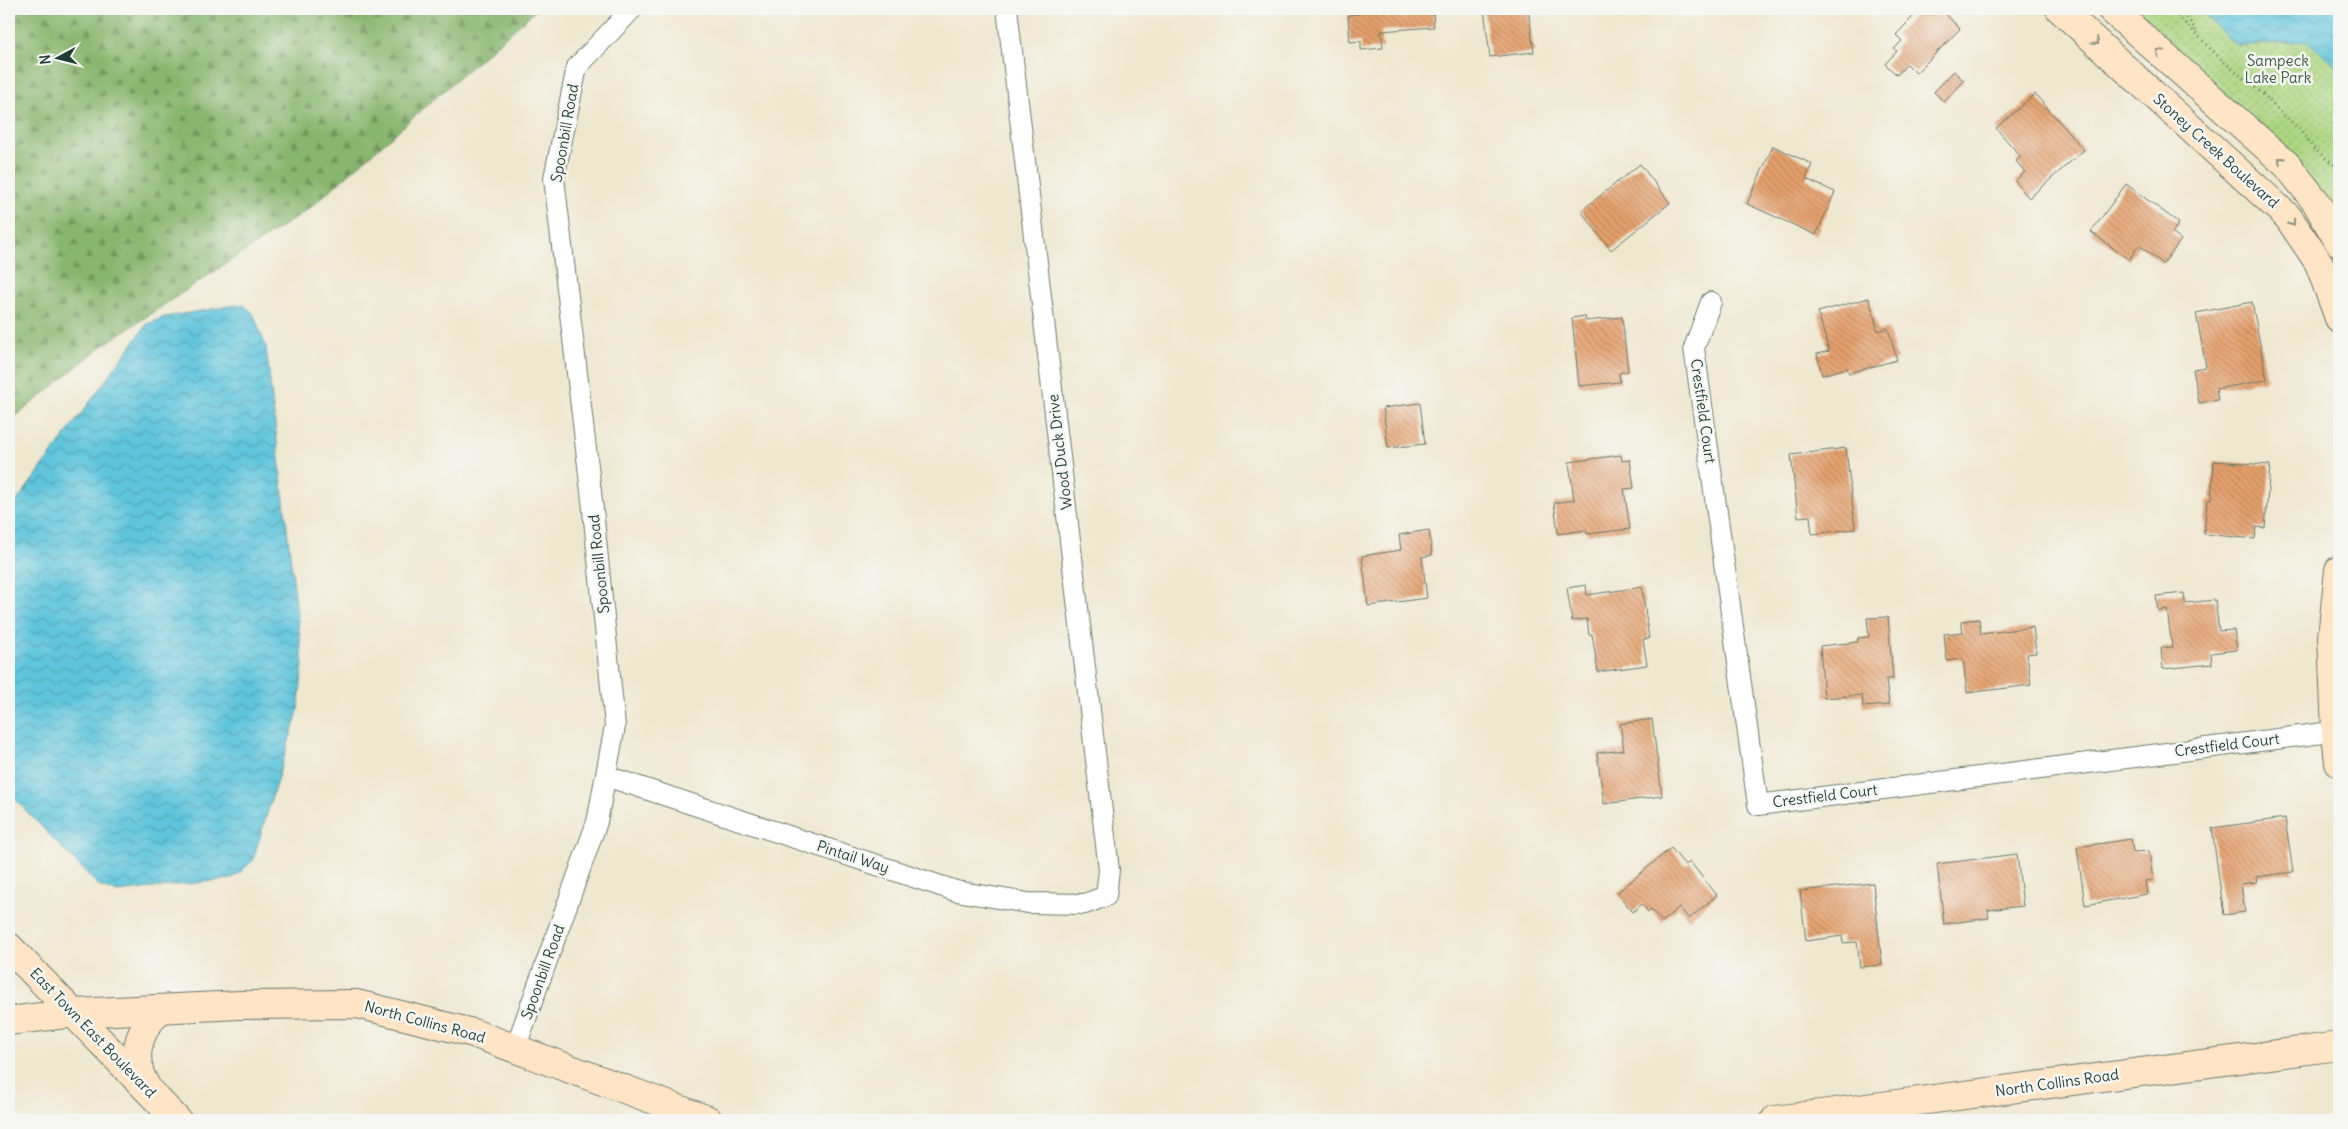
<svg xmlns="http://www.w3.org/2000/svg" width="2348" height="1129" font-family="Delius,sans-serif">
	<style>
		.forest { fill: url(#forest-firs); stroke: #547a51 }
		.park { fill: url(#park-dots); stroke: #66895a }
		.water { fill: url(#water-waves); stroke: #3f8188 }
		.building { fill: url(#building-back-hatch) }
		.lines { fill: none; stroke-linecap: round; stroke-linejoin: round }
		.street-casing { stroke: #68796b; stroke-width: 22 }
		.secondary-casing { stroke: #68796b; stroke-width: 30 }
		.path { stroke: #68796b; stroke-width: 3; stroke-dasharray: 1 4; stroke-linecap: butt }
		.street { stroke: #fff; stroke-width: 20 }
		.secondary { stroke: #ffe4c6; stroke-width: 28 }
		.oneway { stroke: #8f907d }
		.labels { text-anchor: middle; stroke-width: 5; stroke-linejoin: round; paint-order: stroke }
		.park-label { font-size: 15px; fill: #3b5b43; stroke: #f6f6f2 }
		.street-label { font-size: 15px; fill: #1f3d34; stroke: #f6f6f2 }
	</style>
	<defs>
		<pattern id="forest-firs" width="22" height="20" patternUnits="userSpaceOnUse" patternTransform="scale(1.25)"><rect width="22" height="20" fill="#89b66e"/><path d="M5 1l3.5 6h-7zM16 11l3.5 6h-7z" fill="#6f955b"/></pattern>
		<pattern id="park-dots" width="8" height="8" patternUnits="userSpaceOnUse" patternTransform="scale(1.25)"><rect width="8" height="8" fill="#acd580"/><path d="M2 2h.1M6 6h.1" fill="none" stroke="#8bae6a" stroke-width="1.8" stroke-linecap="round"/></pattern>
		<pattern id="water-waves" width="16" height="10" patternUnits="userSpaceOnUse" patternTransform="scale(1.25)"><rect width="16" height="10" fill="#5fc5dc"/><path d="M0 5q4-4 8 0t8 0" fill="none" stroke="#4ea1b3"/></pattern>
		<pattern id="building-back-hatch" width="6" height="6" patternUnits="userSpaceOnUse" patternTransform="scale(1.25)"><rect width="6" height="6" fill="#e5a06d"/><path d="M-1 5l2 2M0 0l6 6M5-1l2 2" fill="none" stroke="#b9845a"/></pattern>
	</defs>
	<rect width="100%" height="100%" fill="#f6f6f2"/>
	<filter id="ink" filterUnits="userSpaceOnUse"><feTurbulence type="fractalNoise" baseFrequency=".02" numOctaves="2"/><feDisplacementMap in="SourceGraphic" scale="10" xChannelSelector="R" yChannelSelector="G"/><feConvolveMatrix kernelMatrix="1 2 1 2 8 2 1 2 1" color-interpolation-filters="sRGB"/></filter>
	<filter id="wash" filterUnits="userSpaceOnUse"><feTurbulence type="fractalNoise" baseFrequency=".0096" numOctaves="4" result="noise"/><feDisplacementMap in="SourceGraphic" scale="20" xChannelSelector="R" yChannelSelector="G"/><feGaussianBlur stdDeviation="1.12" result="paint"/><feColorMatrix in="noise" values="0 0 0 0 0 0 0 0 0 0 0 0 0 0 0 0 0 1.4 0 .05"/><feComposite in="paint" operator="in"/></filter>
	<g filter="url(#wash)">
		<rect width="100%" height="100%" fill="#efe8d0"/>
		<!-- forest -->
		<path class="forest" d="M9,9H537L310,208L102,346L9,422Z"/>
		<!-- park -->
		<path class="park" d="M2120,9H2339V228Z"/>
		<!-- water -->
		<g class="water">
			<path d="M2200,9H2339V68L2306,41L2237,46L2202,13Z"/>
			<path d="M242,304L253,313L266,347L303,665L298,711L253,860L241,872L231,879L117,892L99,886L9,793V512L147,324L165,317Z"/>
		</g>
		<g id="blocks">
			<!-- building -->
			<g class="building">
				<path d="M1358,9H1433L1434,27L1381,31L1383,48L1361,50V41L1350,42L1348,15L1358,14Z"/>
				<path d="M1484,9H1528L1534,52L1490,57Z"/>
				<path d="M1920,9H1941L1960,29L1916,73L1907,64L1897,75L1885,64L1897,51L1894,49L1902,41L1896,35Z"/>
				<path d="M1954,71L1964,81L1944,102L1934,92Z"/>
				<path d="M2035,94L2084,150L2029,198L2015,181L2025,172L2016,161L2021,157L1996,128Z"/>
				<path d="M1773,146L1812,164L1806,179L1835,192L1816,235L1747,204Z"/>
				<path d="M1640,164L1670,203L1611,250L1581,211Z"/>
				<path d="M2126,184L2179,223L2172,233L2181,240L2163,264L2139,245L2129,260L2091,232Z"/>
				<path d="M1869,298L1878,331L1888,328L1897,360L1849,373L1847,368L1822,375L1817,354L1829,351L1818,312Z"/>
				<path d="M2252,302L2267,380L2216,389L2218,400L2199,403L2193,369L2206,367L2196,313Z"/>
				<path d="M1585,316L1586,321L1622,317L1628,371L1619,373L1620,382L1579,386L1572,318Z"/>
				<path d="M1420,403L1425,444L1388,448L1383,408Z"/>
				<path d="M1846,448L1855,529L1812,534L1810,516L1798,517L1791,455Z"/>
				<path d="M1621,455L1622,461L1630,460L1634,488L1624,489L1630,529L1587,534L1586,530L1558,534L1554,503L1574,500L1569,462Z"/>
				<path d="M2214,461L2270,465L2265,528L2256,527L2255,539L2204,534L2207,500H2211Z"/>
				<path d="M1429,530L1432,555L1422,557L1427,598L1368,606L1362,556L1401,550L1399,535Z"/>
				<path d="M1586,585L1587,595L1642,587L1649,639H1643L1647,665L1598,672L1592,634L1589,635L1587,619L1572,621L1567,588Z"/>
				<path d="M2184,593L2185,603L2215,600L2219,631L2234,630L2237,650L2211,653L2212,664L2163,669L2161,648L2172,647L2167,609L2158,611L2156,596Z"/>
				<path d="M1888,617L1893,679H1886L1889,705L1863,707L1862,695L1824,698L1820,646L1858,642V638L1869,637L1867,618Z"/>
				<path d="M1979,619L1981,634L2033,627L2036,653L2027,654L2031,685L1967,693L1963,659L1947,661L1944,634L1963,632L1961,621Z"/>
				<path d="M1652,719L1662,796L1604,804L1597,753L1624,750L1620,724Z"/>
				<path d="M2285,818L2293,872L2256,877L2257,882L2241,884L2245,912L2224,915L2212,828Z"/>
				<path d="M2131,839L2133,852L2149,851L2153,880L2145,881L2147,894L2085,905L2077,847Z"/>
				<path d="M1671,848L1685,865L1690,862L1717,895L1689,919L1679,907L1662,922L1651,909L1648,912L1642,904L1633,912L1617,893Z"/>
				<path d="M2017,854L2023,906L1988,910L1989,918L1944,924L1937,864Z"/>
				<path d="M1873,883L1882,965L1860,967L1857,942L1843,943L1842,936L1806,941L1800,891Z"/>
			</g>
		</g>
	</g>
	<g filter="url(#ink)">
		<use href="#blocks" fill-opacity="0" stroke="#68796b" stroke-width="1"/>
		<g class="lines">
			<!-- street casing -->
			<g class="street-casing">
				<g id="street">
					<path d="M1711,302L1694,348L1758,805L2339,731"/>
					<path d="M606,776L956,891L1028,903L1085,904L1106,896L1109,870L1007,9"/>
					<path d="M515,1049L597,822L615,726L592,500L554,178L577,67L632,9"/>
				</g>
			</g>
			<!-- secondary casing -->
			<g class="secondary-casing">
				<g id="secondary">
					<path d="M2060,9L2288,217L2319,263L2339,318"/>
					<path d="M2111,9L2287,165L2316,202L2339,242"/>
					<path d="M2339,570L2332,637L2336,731L2339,763"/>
					<path d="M9,947L177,1120"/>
					<path d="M9,1021L74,1013L239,1005L357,1004L473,1033L708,1120"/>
					<path d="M147,1088C129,1060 137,1030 161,1009"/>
					<path d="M1775,1120L2339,1046"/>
				</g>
			</g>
			<!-- path -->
			<g class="path">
				<path d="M2171,9L2224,62L2264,95L2279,111L2300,129L2313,148L2339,168"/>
				<path d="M2182,9L2196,31"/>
			</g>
			<!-- street -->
			<use href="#street" class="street"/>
			<!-- secondary -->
			<use href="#secondary" class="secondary"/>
		</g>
		<!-- one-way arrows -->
		<defs><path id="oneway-chevron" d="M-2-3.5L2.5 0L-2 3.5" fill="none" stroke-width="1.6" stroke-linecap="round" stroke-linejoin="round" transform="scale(1.25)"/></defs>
		<g class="oneway">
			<use href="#oneway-chevron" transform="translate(2096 42) rotate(42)"/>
			<use href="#oneway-chevron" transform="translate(2159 52) rotate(-138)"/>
			<use href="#oneway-chevron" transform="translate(2281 160) rotate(-138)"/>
			<use href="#oneway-chevron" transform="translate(2292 223) rotate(55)"/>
		</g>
	</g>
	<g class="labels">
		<!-- park labels -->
		<g class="park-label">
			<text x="2278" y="66">Sampeck<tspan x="2278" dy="17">Lake Park</tspan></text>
		</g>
		<!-- street labels -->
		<g class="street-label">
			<text transform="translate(565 133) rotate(-80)" y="5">Spoonbill Road</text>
			<text transform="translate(2216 151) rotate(42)" y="5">Stoney Creek Boulevard</text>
			<text transform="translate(1703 411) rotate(82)" y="5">Crestfield Court</text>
			<text transform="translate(1060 452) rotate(-97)" y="5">Wood Duck Drive</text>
			<text transform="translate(599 564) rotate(-96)" y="5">Spoonbill Road</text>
			<text transform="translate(2227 745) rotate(-7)" y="5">Crestfield Court</text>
			<text transform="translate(1825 796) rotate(-7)" y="5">Crestfield Court</text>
			<text transform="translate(853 857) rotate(18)" y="5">Pintail Way</text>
			<text transform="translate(543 972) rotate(-70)" y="5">Spoonbill Road</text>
			<text transform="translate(425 1022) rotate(15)" y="5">North Collins Road</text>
			<text transform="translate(93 1033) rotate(46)" y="5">East Town East Boulevard</text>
			<text transform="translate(2057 1083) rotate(-8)" y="5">North Collins Road</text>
		</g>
	</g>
	<!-- margin -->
	<rect width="2348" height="1129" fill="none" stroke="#f6f6f2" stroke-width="30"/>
	<!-- north arrow -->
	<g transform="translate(58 58) rotate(263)" stroke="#f6f6f2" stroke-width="4" paint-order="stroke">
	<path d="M0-4L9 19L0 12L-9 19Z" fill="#1f3d34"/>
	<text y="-8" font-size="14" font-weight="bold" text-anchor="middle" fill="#1f3d34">N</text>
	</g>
</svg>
